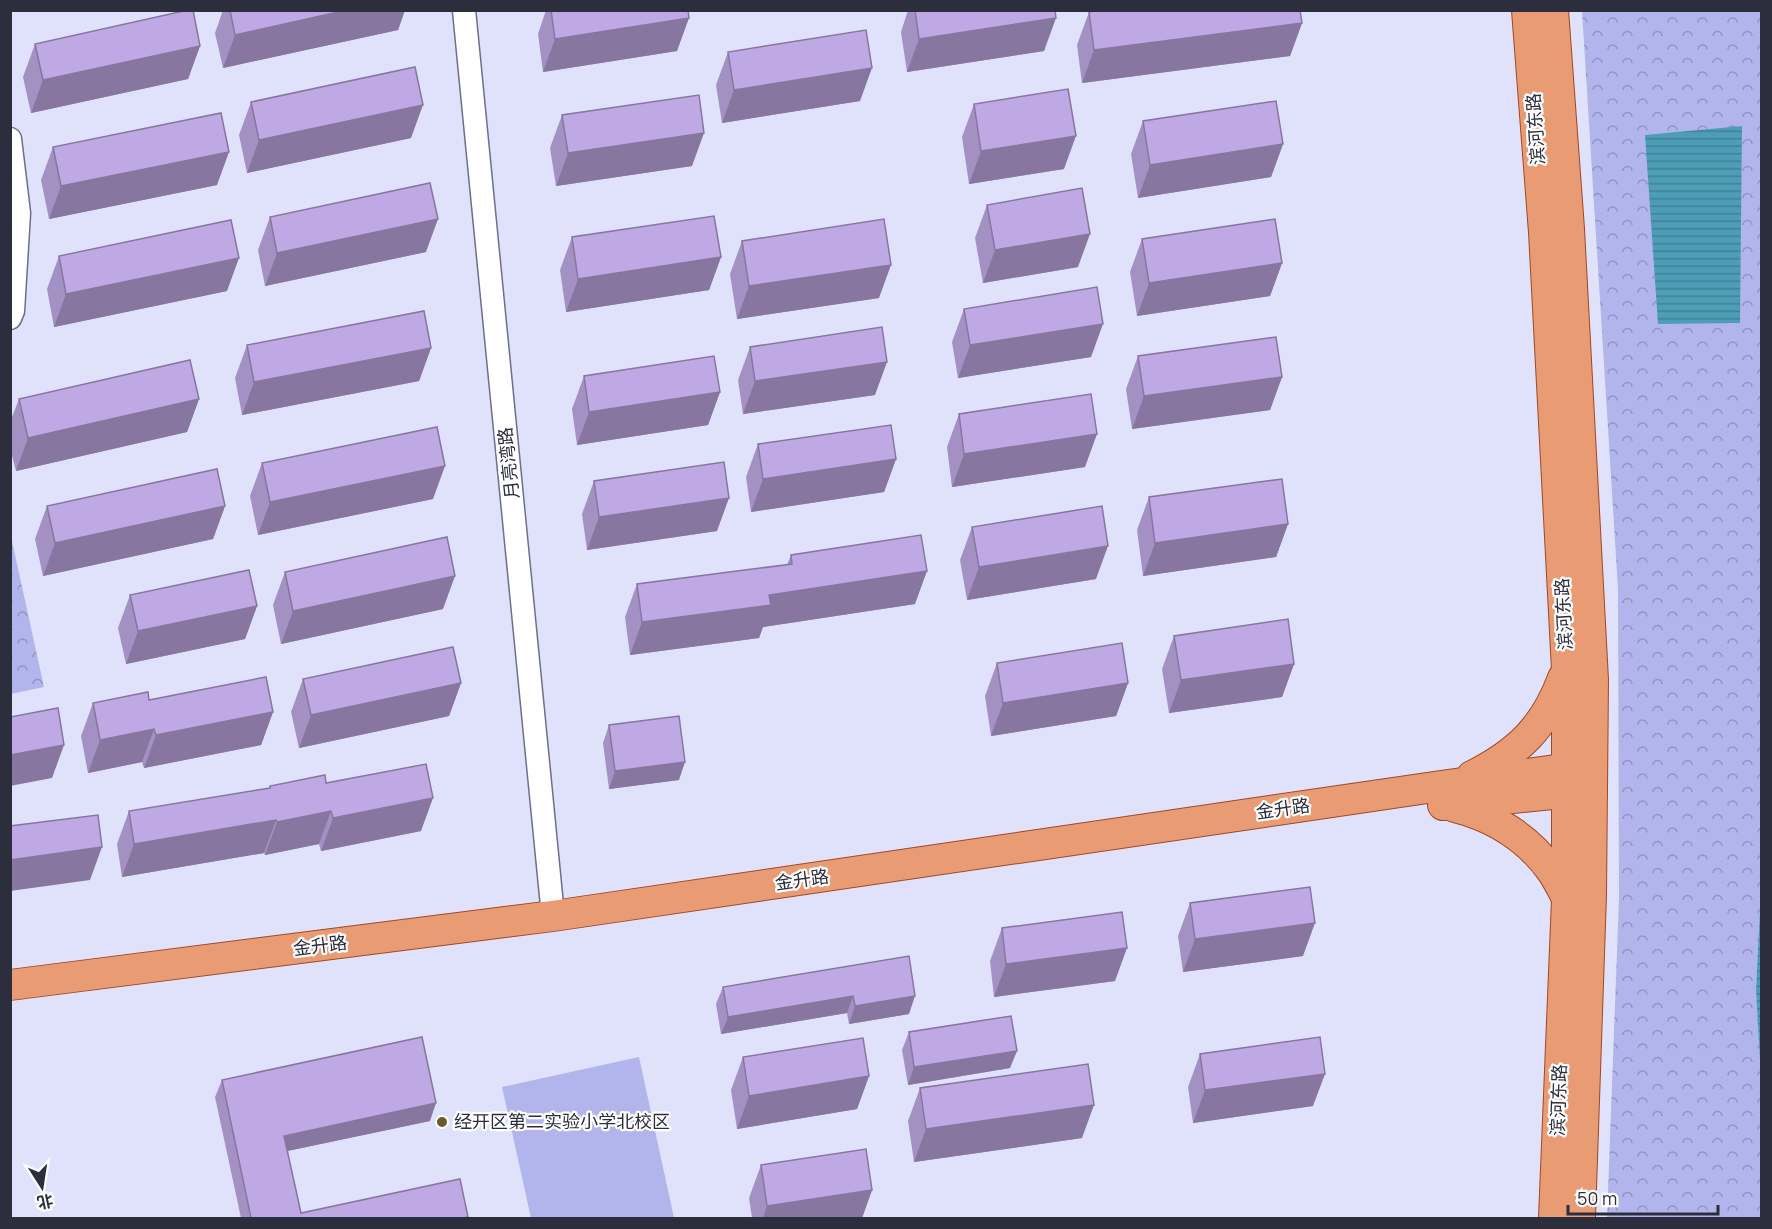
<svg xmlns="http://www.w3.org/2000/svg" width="1772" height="1229" font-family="Manrope,'Noto Sans SC',sans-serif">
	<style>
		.forest { fill: url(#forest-crowns) }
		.pitch { fill: #b2b5eb }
		.water { fill: url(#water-rules) }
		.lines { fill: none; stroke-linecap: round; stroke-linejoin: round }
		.minor-casing { stroke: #6c6e92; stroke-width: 25 }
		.major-casing { stroke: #9e4925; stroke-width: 32 }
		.minor { stroke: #fff; stroke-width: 22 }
		.major { stroke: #e99b74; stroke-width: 30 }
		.wall { fill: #a491c4 }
		.shaded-wall { fill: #8676a0 }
		.building { fill: #bfa9e4; stroke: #8676a0; stroke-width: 1.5 }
		.poi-dot { fill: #655e2b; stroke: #fff; stroke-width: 2 }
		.labels { text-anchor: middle; stroke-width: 4.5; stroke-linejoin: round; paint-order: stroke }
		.street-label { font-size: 18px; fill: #2c2d3d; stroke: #fff }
		.poi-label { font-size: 18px; fill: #2c2d3d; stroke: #fff; text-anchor: start }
	</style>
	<defs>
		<pattern id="forest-crowns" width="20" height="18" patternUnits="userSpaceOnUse" patternTransform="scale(1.5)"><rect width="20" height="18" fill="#b2b5eb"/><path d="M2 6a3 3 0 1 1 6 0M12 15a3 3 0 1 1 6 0" fill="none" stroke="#9194c0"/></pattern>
		<pattern id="water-rules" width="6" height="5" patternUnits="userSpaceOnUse" patternTransform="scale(1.5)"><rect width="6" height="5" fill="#4e9db7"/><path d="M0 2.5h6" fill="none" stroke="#418096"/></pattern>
	</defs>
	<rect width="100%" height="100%" fill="#e0e2fb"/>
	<!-- forest -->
	<g class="forest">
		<path d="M1582,11H1761L1762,891L1756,990L1762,1077L1761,1218H1607L1619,898L1618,589Z"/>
		<path d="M10,532L44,687L11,694H10Z"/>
	</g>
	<!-- pitch -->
	<path class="pitch" d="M639,1057L674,1218H531L502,1087Z"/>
	<!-- water -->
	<g class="water">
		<path d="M1742,126L1740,323L1658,324L1645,135Z"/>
		<path d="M1761,891L1762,1077H1761L1756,990Z"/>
	</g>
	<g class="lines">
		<!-- minor casing -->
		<g class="minor-casing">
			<g id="minor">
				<path d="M464,10L553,916"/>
				<path d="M10,139L19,213L13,311L10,318"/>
			</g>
		</g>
		<!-- major casing -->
		<g class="major-casing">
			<g id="major">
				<path d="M1527,10L1544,232L1567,670V899L1554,1218"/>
				<path d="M1553,10L1569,229L1593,680L1591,895L1580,1218"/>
				<path d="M1472,776C1518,753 1545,727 1563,678"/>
				<path d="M1443,805L1592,790"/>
				<path d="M1455,807C1494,817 1527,837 1551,870C1557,878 1562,889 1567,898"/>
				<path d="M10,985L553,916L1441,786L1592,765"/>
			</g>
		</g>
		<!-- minor -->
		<use href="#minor" class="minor"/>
		<!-- major -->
		<use href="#major" class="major"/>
	</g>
	<!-- wall -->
	<g class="wall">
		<path d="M223,10H405L398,30L223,68L215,33Z"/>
		<path d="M546,10H688L677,51L543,72L538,34Z"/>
		<path d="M908,10H1055L1044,51L907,72L901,32Z"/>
		<path d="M1089,12L1302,23L1290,56L1082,83L1077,45Z"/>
		<path d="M35,44L200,46L188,79L31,113L23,77Z"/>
		<path d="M728,52L860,101L722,123L716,85Z"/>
		<path d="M251,102L411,138L247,173L239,135Z"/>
		<path d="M974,104L1064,169L969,184L962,137Z"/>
		<path d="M562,115L692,166L556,186L550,148Z"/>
		<path d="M1143,121L1283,144L1271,177L1138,198L1131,154Z"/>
		<path d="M53,147L217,185L49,219L41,180Z"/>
		<path d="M987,205L1078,267L983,283L975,238Z"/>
		<path d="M270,217L426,252L265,286L258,250Z"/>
		<path d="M572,237L721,257L709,290L566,312L560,270Z"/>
		<path d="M1142,239L1282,263L1270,296L1137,316L1130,272Z"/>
		<path d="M742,241L879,298L737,319L730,274Z"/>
		<path d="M59,256L227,291L54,327L47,289Z"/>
		<path d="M964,309L1091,357L958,378L952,342Z"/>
		<path d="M247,345L431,348L419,381L242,415L235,378Z"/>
		<path d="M750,347L875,395L743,414L738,380Z"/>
		<path d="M1138,356L1282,377L1270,410L1132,429L1126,389Z"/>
		<path d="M584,376L720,392L708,425L577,445L572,409Z"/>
		<path d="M19,399H199L187,432L16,471L10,448V422Z"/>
		<path d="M959,414L1085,467L952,487L947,447Z"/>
		<path d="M758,444L896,459L884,492L751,512L746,477Z"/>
		<path d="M262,463L433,499L258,535L250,496Z"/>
		<path d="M594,481L717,531L587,550L582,514Z"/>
		<path d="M1149,497L1288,524L1276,557L1143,576L1137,530Z"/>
		<path d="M47,506H225L213,539L43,576L35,539Z"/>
		<path d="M972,527L1096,579L967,600L960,560Z"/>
		<path d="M791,555L915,604L763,627L759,638L630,655L625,617L637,584L787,565Z"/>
		<path d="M285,572L443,609L281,644L273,605Z"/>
		<path d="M130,595L257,606L245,639L126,664L118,628Z"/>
		<path d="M1174,636L1294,664L1282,697L1169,713L1162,669Z"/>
		<path d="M997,663L1128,683L1116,716L991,736L985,696Z"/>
		<path d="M303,679L461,683L449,716L299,748L291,712Z"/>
		<path d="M149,700L273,712L261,745L144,768L142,762L88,773L81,736L93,703Z"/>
		<path d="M609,725L679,780L609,789L603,743Z"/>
		<path d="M326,783L421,831L321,851L319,844L265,855L264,853L122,877L117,844L129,811L269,788L270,786Z"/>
		<path d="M1190,903L1303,956L1183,972L1178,936Z"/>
		<path d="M1002,928L1115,981L994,997L990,961Z"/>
		<path d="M909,956V1014L849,1024L847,1013L721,1034L716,1004L723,987Z"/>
		<path d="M909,1032L1010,1068L908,1085L902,1050Z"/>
		<path d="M1200,1054L1313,1106L1193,1123L1188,1087Z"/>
		<path d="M743,1057L869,1076L857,1109L737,1129L731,1090Z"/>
		<path d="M222,1080L430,1121L287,1151L301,1213L467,1218H241L215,1097Z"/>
		<path d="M920,1088L1082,1138L914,1162L908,1121Z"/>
		<path d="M761,1165L872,1190L862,1218H752L749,1198Z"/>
	</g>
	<!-- shaded-wall -->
	<g class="shaded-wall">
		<path d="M347,10H405L398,30L223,68L235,35Z"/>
		<path d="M689,18L677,51L543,72L555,39Z"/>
		<path d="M1056,18L1044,51L907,72L919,39Z"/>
		<path d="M1302,23L1290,56L1082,83L1094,50Z"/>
		<path d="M200,46L188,79L31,113L43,80Z"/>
		<path d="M872,68L860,101L722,123L734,90Z"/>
		<path d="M423,105L411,138L247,173L259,140Z"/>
		<path d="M704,133L692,166L556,186L568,153Z"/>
		<path d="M1076,136L1064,169L969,184L981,151Z"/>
		<path d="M1283,144L1271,177L1138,198L1150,165Z"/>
		<path d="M229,152L217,185L49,219L61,186Z"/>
		<path d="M438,219L426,252L265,286L277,253Z"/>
		<path d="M1090,234L1078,267L983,283L995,250Z"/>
		<path d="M721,257L709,290L566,312L578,279Z"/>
		<path d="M239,258L227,291L54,327L66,294Z"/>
		<path d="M1282,263L1270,296L1137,316L1149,283Z"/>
		<path d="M891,265L879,298L737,319L749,286Z"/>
		<path d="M1103,324L1091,357L958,378L970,345Z"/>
		<path d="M431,348L419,381L242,415L254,382Z"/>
		<path d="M887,362L875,395L743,414L755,381Z"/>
		<path d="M1282,377L1270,410L1132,429L1144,396Z"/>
		<path d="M720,392L708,425L577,445L589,412Z"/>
		<path d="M199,399L187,432L16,471L28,438Z"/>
		<path d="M1097,434L1085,467L952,487L964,454Z"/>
		<path d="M896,459L884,492L751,512L763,479Z"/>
		<path d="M445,466L433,499L258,535L270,502Z"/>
		<path d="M729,498L717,531L587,550L599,517Z"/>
		<path d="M225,506L213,539L43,576L55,543Z"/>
		<path d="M1288,524L1276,557L1143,576L1155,543Z"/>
		<path d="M1108,546L1096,579L967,600L979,567Z"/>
		<path d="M927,571L915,604L763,627L759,638L630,655L642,622L769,595Z"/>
		<path d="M455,576L443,609L281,644L293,611Z"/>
		<path d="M257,606L245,639L126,664L138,631Z"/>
		<path d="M1294,664L1282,697L1169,713L1181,680Z"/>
		<path d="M461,683L449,716L299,748L311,715Z"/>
		<path d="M1128,683L1116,716L991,736L1003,703Z"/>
		<path d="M273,712L261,745L144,768L156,735Z"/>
		<path d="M154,729L142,762L88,773L100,740Z"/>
		<path d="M64,745L52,778L10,786V755Z"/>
		<path d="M685,762L679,780L609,789L615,771Z"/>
		<path d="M433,798L421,831L321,851L333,818Z"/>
		<path d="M331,811L319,844L265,855L277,822Z"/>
		<path d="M276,820L264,853L122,877L134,844Z"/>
		<path d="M102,847L90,880L10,891V860Z"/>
		<path d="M1315,923L1303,956L1183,972L1195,939Z"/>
		<path d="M1127,948L1115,981L994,997L1006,964Z"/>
		<path d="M853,996L847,1013L721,1034L728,1017Z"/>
		<path d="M915,996L909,1014L849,1024L855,1006Z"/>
		<path d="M1017,1051L1010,1068L908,1085L914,1067Z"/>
		<path d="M1325,1074L1313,1106L1193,1123L1205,1090Z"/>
		<path d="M869,1076L857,1109L737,1129L749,1096Z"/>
		<path d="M436,1103L430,1121L278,1153L284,1136Z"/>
		<path d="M1094,1105L1082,1138L914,1162L926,1129Z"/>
		<path d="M872,1190L862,1218H763L767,1206Z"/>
	</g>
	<!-- building -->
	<g class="building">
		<path d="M188,10H193L200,46L43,80L35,44Z"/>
		<path d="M230,10H347L235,35Z"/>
		<path d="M551,10H688L689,18L555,39Z"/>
		<path d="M915,10H1055L1056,18L919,39Z"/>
		<path d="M1100,10H1300L1302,23L1094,50L1089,12Z"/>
		<path d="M866,30L872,68L734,90L728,52Z"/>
		<path d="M415,67L423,105L259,140L251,102Z"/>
		<path d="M1068,89L1076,136L981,151L974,104Z"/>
		<path d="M699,95L704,133L568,153L562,115Z"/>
		<path d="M1276,101L1283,144L1150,165L1143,121Z"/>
		<path d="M221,113L229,152L61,186L53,147Z"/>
		<path d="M430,183L438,219L277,253L270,217Z"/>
		<path d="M1082,188L1090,234L995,250L987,205Z"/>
		<path d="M714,216L721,257L578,279L572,237Z"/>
		<path d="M884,219L891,265L749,286L742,241Z"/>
		<path d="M1275,219L1282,263L1149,283L1142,239Z"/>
		<path d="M231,220L239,258L66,294L59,256Z"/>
		<path d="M1097,287L1103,324L970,345L964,309Z"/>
		<path d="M424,311L431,348L254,382L247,345Z"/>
		<path d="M882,327L887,362L755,381L750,347Z"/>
		<path d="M1276,337L1282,377L1144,396L1138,356Z"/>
		<path d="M714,356L720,392L589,412L584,376Z"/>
		<path d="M190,360L199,399L28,438L19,399Z"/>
		<path d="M1091,394L1097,434L964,454L959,414Z"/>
		<path d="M891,425L896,459L763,479L758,444Z"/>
		<path d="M437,427L445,466L270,502L262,463Z"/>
		<path d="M724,462L729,498L599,517L594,481Z"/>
		<path d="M217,469L225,506L55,543L47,506Z"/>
		<path d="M1282,479L1288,524L1155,543L1149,497Z"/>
		<path d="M1102,506L1108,546L979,567L972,527Z"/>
		<path d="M921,535L927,571L769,595L771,605L642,622L637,584L792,564L791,555Z"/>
		<path d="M447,537L455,576L293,611L285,572Z"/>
		<path d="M249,570L257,606L138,631L130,595Z"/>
		<path d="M1288,619L1294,664L1181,680L1174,636Z"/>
		<path d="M1122,643L1128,683L1003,703L997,663Z"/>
		<path d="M453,647L461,683L311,715L303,679Z"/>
		<path d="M266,677L273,712L156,735L154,729L100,740L93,703L148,692L149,700Z"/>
		<path d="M58,708L64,745L10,755V717Z"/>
		<path d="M679,716L685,762L615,771L609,725Z"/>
		<path d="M426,764L433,798L333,818L331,811L277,822L276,820L134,844L129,811L270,788V786L325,775L326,783Z"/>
		<path d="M98,815L102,847L10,860V826Z"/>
		<path d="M1310,887L1315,923L1195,939L1190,903Z"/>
		<path d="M1122,912L1127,948L1006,964L1002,928Z"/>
		<path d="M909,956L915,996L855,1006L853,996L728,1017L723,987Z"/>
		<path d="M1011,1016L1017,1051L914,1067L909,1032Z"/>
		<path d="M422,1037L436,1103L284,1136L301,1213L460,1179L468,1217L463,1218H251L222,1080Z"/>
		<path d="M1320,1037L1325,1074L1205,1090L1200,1054Z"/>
		<path d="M863,1038L869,1076L749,1096L743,1057Z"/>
		<path d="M1088,1064L1094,1105L926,1129L920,1088Z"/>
		<path d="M866,1149L872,1190L767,1206L761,1165Z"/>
	</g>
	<!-- markers -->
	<circle class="poi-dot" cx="442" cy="1122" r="6"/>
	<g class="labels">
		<!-- street labels -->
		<g class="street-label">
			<text transform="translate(1536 129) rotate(-94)" y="6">滨河东路</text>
			<text transform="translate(509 463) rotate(-96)" y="6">月亮湾路</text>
			<text transform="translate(1564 614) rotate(-93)" y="6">滨河东路</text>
			<text transform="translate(1283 809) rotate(-8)" y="6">金升路</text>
			<text transform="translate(802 880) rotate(-8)" y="6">金升路</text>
			<text transform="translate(320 946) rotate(-7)" y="6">金升路</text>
			<text transform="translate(1559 1100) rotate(-88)" y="6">滨河东路</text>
		</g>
		<!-- poi labels -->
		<g class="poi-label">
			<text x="454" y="1128">经开区第二实验小学北校区</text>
		</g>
	</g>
	<!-- border -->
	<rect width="1772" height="1229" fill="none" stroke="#2c2d3d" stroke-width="24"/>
	<!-- north arrow -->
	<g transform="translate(42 1187) rotate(168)" stroke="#ffffff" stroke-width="4.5" paint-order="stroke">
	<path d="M0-4.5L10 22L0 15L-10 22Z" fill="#2c2d3d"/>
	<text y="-9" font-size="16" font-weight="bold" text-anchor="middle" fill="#2c2d3d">北</text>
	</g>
	<!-- scale -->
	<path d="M1568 1205v9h150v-9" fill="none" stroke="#2c2d3d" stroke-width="3"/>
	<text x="1577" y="1205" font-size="18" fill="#2c2d3d" stroke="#ffffff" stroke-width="4.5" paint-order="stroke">50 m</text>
</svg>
